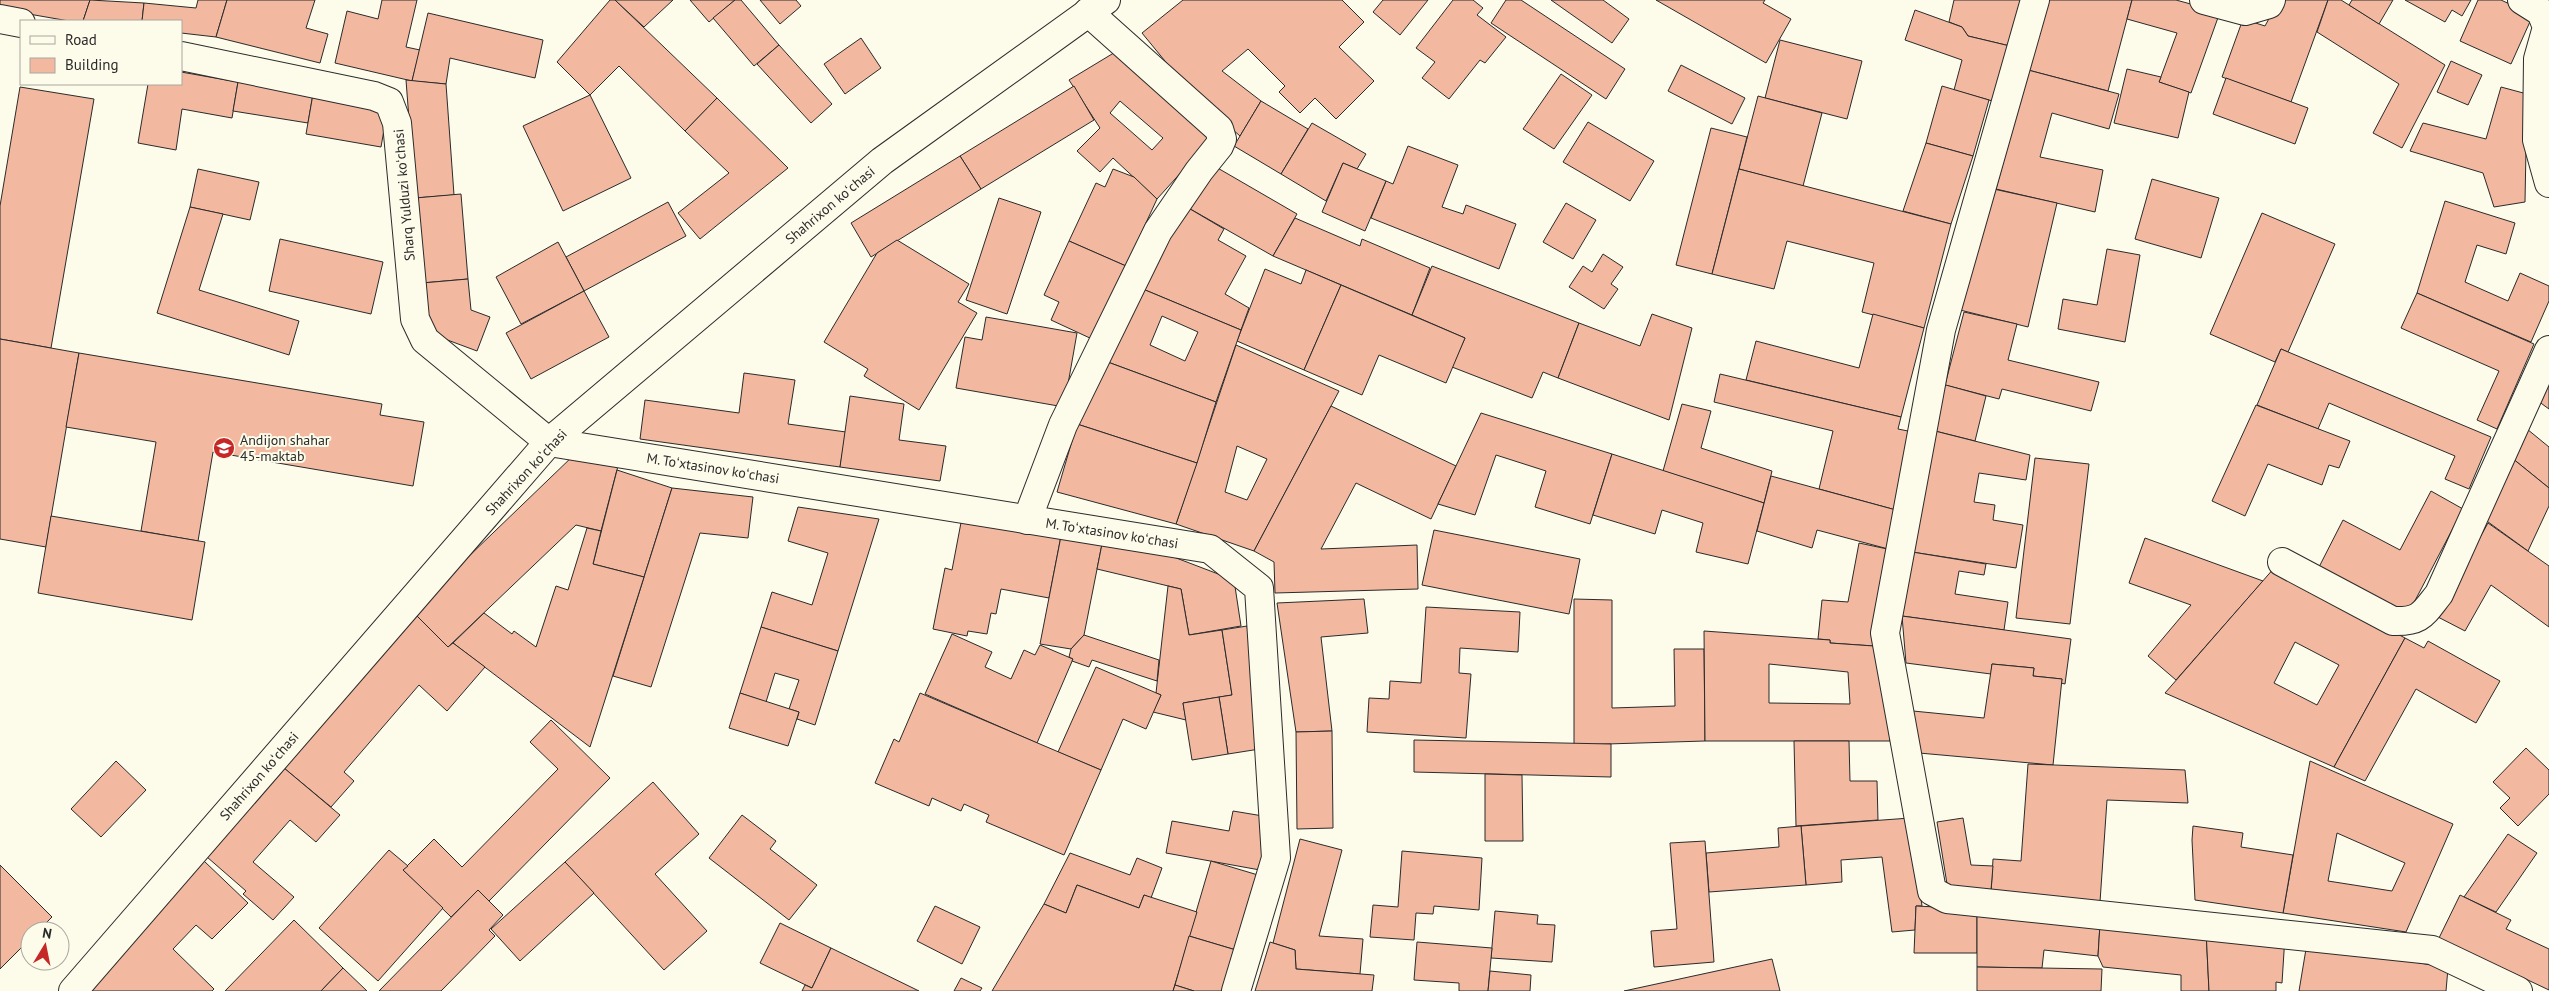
<svg xmlns="http://www.w3.org/2000/svg" width="2549" height="991" font-family="'PT Sans',sans-serif">
	<style>
		.building { fill: #f2b8a0; stroke: #2b2b2b; fill-rule: evenodd }
		.lines { fill: none; stroke-linecap: round; stroke-linejoin: round }
		.street-casing { stroke: #2b2b2b; stroke-width: 30 }
		.secondary-casing { stroke: #2b2b2b; stroke-width: 30 }
		.street { stroke: #fdfbea; stroke-width: 28 }
		.secondary { stroke: #fdfbea; stroke-width: 28 }
		.labels { text-anchor: middle; stroke-width: 4; stroke-linejoin: round; paint-order: stroke }
		.street-label { font-size: 14px; fill: #2b2b2b; stroke: #fdfbea }
		.poi-label { font-size: 14px; fill: #2b2b2b; stroke: #fdfbea; text-anchor: start }
	</style>
	<rect width="100%" height="100%" fill="#fdfbea"/>
	<!-- building -->
	<g class="building">
		<path d="M0,0H90L83,21H69L0,9Z"/>
		<path d="M90,0L144,3L142,21H83Z"/>
		<path d="M198,0H227L216,37L181,33V21H142L144,3L196,8Z"/>
		<path d="M227,0H315L306,28L328,34L320,63L216,37Z"/>
		<path d="M382,0H417L406,47L420,50L412,81L335,63L347,11L378,19Z"/>
		<path d="M610,0H615L717,98L685,131L619,66L590,95L557,62Z"/>
		<path d="M615,0H673L644,27Z"/>
		<path d="M690,0H735L709,22Z"/>
		<path d="M735,0H741L779,45L754,66L713,18Z"/>
		<path d="M760,0H796L801,6L780,24Z"/>
		<path d="M1183,0H1342L1364,22L1339,47L1374,81L1336,119L1315,98L1300,113L1279,92L1285,86L1248,49L1222,71L1261,101L1240,136L1192,94L1142,33Z"/>
		<path d="M1383,0H1428L1400,35L1373,12Z"/>
		<path d="M1453,0H1473L1483,8L1477,15L1506,37L1485,63L1480,60L1449,99L1422,78L1435,62L1416,48Z"/>
		<path d="M1506,0H1521L1625,69L1606,99L1491,23Z"/>
		<path d="M1551,0H1603L1629,19L1612,43Z"/>
		<path d="M1656,0H1765L1763,3L1791,19L1766,63Z"/>
		<path d="M1954,0H2026L2010,46L1968,36L1962,27L1949,22Z"/>
		<path d="M2047,0H2132L2108,91L2028,70Z"/>
		<path d="M2132,0H2176L2220,12L2191,93L2159,82L2177,33L2127,19Z"/>
		<path d="M2279,0H2328L2291,102L2222,77L2243,19L2265,26Z"/>
		<path d="M2328,0H2341L2445,65L2402,148L2373,133L2399,84L2317,32Z"/>
		<path d="M2352,0H2393L2379,24L2349,5Z"/>
		<path d="M2405,0H2471L2462,16L2452,10L2445,22Z"/>
		<path d="M2478,0H2501L2533,15L2511,64L2460,41Z"/>
		<path d="M1915,10L1962,27L1968,36L2010,46L1996,102L1954,90L1962,60L1905,40Z"/>
		<path d="M428,13L543,40L535,78L450,58L446,84L412,81Z"/>
		<path d="M861,38L881,68L845,94L824,64Z"/>
		<path d="M1780,40L1862,61L1847,119L1765,98Z"/>
		<path d="M779,45L832,104L811,123L757,64Z"/>
		<path d="M1117,51L1213,137L1157,199L1113,158L1100,172L1077,151L1100,128L1069,80ZM1120,101L1163,138L1152,150L1110,113Z"/>
		<path d="M2451,61L2482,75L2468,105L2437,92Z"/>
		<path d="M1681,65L1745,98L1732,124L1668,91Z"/>
		<path d="M2127,69L2161,77L2159,82L2189,92L2178,138L2114,123Z"/>
		<path d="M2028,70L2119,94L2109,129L2052,113L2040,157L2103,170L2095,212L1996,189Z"/>
		<path d="M181,72L238,82L232,118L182,109L176,150L138,143L148,84H181Z"/>
		<path d="M1561,74L1592,95L1554,149L1523,129Z"/>
		<path d="M2226,78L2308,108L2295,144L2213,114Z"/>
		<path d="M406,80L446,84L454,195L415,198Z"/>
		<path d="M238,82L313,94L308,123L233,111Z"/>
		<path d="M1074,86L1094,120L981,189L960,156Z"/>
		<path d="M1942,86L1989,100L1973,156L1926,143Z"/>
		<path d="M20,87L94,99L51,348L0,339V206Z"/>
		<path d="M2501,87L2527,94L2525,202L2494,207L2483,173L2410,151L2423,123L2486,139Z"/>
		<path d="M313,94L388,107L381,147L306,134Z"/>
		<path d="M590,95L631,178L563,211L523,126Z"/>
		<path d="M1758,96L1822,113L1803,186L1739,169Z"/>
		<path d="M717,98L788,168L700,239L678,213L729,173L685,131Z"/>
		<path d="M1261,101L1308,129L1281,174L1234,146Z"/>
		<path d="M1588,122L1654,161L1630,201L1563,162Z"/>
		<path d="M1312,123L1366,154L1357,169L1343,163L1326,201L1281,174Z"/>
		<path d="M1711,128L1747,137L1712,274L1676,265Z"/>
		<path d="M1926,143L1973,156L1951,224L1903,211Z"/>
		<path d="M1408,146L1458,165L1442,207L1463,214L1466,205L1516,224L1499,269L1371,218L1386,181L1393,184Z"/>
		<path d="M960,156L981,189L871,257L851,223Z"/>
		<path d="M1209,163L1297,214L1273,256L1185,206Z"/>
		<path d="M1343,163L1386,181L1365,231L1322,212Z"/>
		<path d="M198,169L259,182L250,220L190,207Z"/>
		<path d="M1113,169L1134,177L1157,199L1126,266L1069,241L1096,183L1105,187Z"/>
		<path d="M1739,169L1951,224L1924,328L1862,312L1874,263L1787,241L1774,289L1712,274Z"/>
		<path d="M2152,179L2219,198L2201,258L2135,239Z"/>
		<path d="M1989,188L2057,203L2028,327L1960,310Z"/>
		<path d="M461,194L468,279L422,283L415,198Z"/>
		<path d="M999,198L1041,212L1007,314L966,300Z"/>
		<path d="M2445,201L2515,223L2506,254L2477,245L2465,282L2508,301L2520,273L2549,286V301L2531,342L2417,293Z"/>
		<path d="M668,202L686,236L584,291L566,257Z"/>
		<path d="M1566,203L1596,220L1573,259L1543,242Z"/>
		<path d="M1185,206L1224,229L1218,240L1246,256L1225,294L1249,308L1241,330L1138,287Z"/>
		<path d="M190,207L223,214L199,290L299,321L289,355L157,313Z"/>
		<path d="M2262,213L2335,244L2288,352L2281,349L2275,362L2210,334Z"/>
		<path d="M1295,218L1360,246L1362,239L1430,268L1412,315L1273,256Z"/>
		<path d="M280,239L383,262L371,314L269,291Z"/>
		<path d="M897,240L969,284L958,302L977,313L919,410L864,376L868,369L824,342L877,253Z"/>
		<path d="M1069,241L1126,266L1092,339L1051,320L1059,302L1044,295Z"/>
		<path d="M558,242L584,291L521,324L496,277Z"/>
		<path d="M2107,249L2140,255L2125,342L2058,329L2063,299L2097,305Z"/>
		<path d="M1603,254L1623,267L1611,284L1618,289L1604,309L1569,287L1583,266L1592,272Z"/>
		<path d="M1432,266L1579,323L1558,378L1543,372L1532,398L1452,367L1465,338L1412,315Z"/>
		<path d="M1265,269L1301,284L1306,270L1341,285L1304,370L1237,341Z"/>
		<path d="M468,279L471,310L490,317L477,351L426,332L422,283Z"/>
		<path d="M1341,285L1465,338L1446,383L1379,355L1362,395L1304,370Z"/>
		<path d="M1138,287L1241,330L1216,402L1105,361ZM1162,316L1198,332L1185,361L1150,345Z"/>
		<path d="M584,291L609,337L531,379L506,333Z"/>
		<path d="M2417,293L2534,344L2497,429L2477,420L2499,371L2401,328Z"/>
		<path d="M1964,312L2017,324L2008,360L2099,382L2091,411L2002,389L1999,399L1945,385Z"/>
		<path d="M1652,314L1692,328L1669,420L1558,378L1579,323L1640,346Z"/>
		<path d="M1873,314L1924,328L1901,417L1746,380L1756,341L1859,368Z"/>
		<path d="M986,317L1077,333L1064,407L956,388L965,337L982,340Z"/>
		<path d="M0,339L79,353L46,547L0,539Z"/>
		<path d="M1236,345L1339,391L1254,551L1176,524ZM1237,446L1267,459L1247,500L1225,492Z"/>
		<path d="M2281,349L2491,437L2469,489L2445,479L2455,456L2329,403L2318,429L2257,405Z"/>
		<path d="M79,353L382,404L380,415L424,422L413,486L213,452L198,541L141,531L156,442L66,427Z"/>
		<path d="M1105,361L1216,402L1197,463L1077,424Z"/>
		<path d="M744,373L795,380L788,424L846,432L840,467L640,439L645,400L739,413Z"/>
		<path d="M2549,373V409L2538,401Z"/>
		<path d="M1720,374L1901,417L1898,429L1913,432L1896,510L1819,489L1833,431L1714,402Z"/>
		<path d="M1942,384L1986,396L1975,441L1931,430Z"/>
		<path d="M850,396L904,404L899,440L946,446L940,481L840,467Z"/>
		<path d="M1682,404L1711,411L1701,448L1772,471L1764,503L1663,471Z"/>
		<path d="M2256,405L2350,441L2339,468L2329,465L2322,485L2268,464L2245,516L2212,501Z"/>
		<path d="M1331,406L1456,466L1431,519L1356,483L1321,549L1417,545L1418,589L1275,593L1274,562L1254,551Z"/>
		<path d="M1481,413L1612,454L1590,524L1535,507L1546,471L1496,455L1475,515L1438,504Z"/>
		<path d="M1077,424L1197,463L1176,524L1057,492Z"/>
		<path d="M2527,429L2549,447V488L2512,458Z"/>
		<path d="M1931,430L2030,455L2026,480L1979,473L1974,502L1995,505L1993,520L2023,525L2016,568L1912,552Z"/>
		<path d="M575,454L618,466L601,531L576,525L448,647L412,611Z"/>
		<path d="M1612,454L1764,503L1748,564L1696,552L1703,523L1662,510L1655,534L1593,515Z"/>
		<path d="M2035,458L2089,464L2070,624L2016,618Z"/>
		<path d="M2512,458L2549,488V506L2528,551L2484,519Z"/>
		<path d="M617,470L672,488L644,577L593,564Z"/>
		<path d="M1771,476L1896,510L1892,550L1817,530L1812,548L1757,531Z"/>
		<path d="M672,488L753,497L748,538L700,533L651,687L613,676Z"/>
		<path d="M2431,491L2463,509L2408,614L2319,567L2343,520L2400,550Z"/>
		<path d="M798,507L879,519L838,651L761,627L772,592L812,605L828,553L788,541Z"/>
		<path d="M963,512L1062,531L1049,598L1001,589L996,614L991,613L987,634L968,631L967,636L933,629L945,568L952,570Z"/>
		<path d="M51,516L205,542L192,620L38,593Z"/>
		<path d="M2488,523L2549,566V627L2491,585L2465,631L2436,616Z"/>
		<path d="M587,528L601,531L593,564L644,577L590,747L453,643L484,613L512,634L514,631L536,647L556,586L568,590Z"/>
		<path d="M1434,530L1580,559L1569,614L1422,585Z"/>
		<path d="M1062,531L1103,539L1084,635L1071,649L1040,644Z"/>
		<path d="M2145,538L2263,581L2176,680L2148,656L2191,605L2129,583Z"/>
		<path d="M1103,539L1171,556L1234,580L1241,626L1189,635L1181,589L1097,569Z"/>
		<path d="M1859,543L1892,550L1874,646L1830,643V640L1818,639L1822,600L1848,602Z"/>
		<path d="M1912,552L1986,564L1984,575L1959,571L1955,594L2008,602L2004,630L1902,616Z"/>
		<path d="M2275,567L2405,638L2334,767L2165,693ZM2295,642L2339,665L2317,705L2274,683Z"/>
		<path d="M1168,586L1181,589L1189,635L1222,630L1232,695L1183,703L1186,720L1153,712L1161,695L1156,693Z"/>
		<path d="M1364,599L1368,633L1321,637L1332,731L1296,732L1277,603Z"/>
		<path d="M1574,599L1612,600V708L1675,706L1674,649H1704L1705,741L1574,745Z"/>
		<path d="M1426,607L1520,612L1518,652L1460,648L1459,673L1471,674L1466,738L1367,732L1369,698L1389,699L1390,681L1421,683Z"/>
		<path d="M416,615L448,647L453,643L485,667L447,711L419,685L344,772L354,781L331,807L284,768Z"/>
		<path d="M1902,616L2071,639L2065,684L2061,683L2062,679L2033,676L2034,668L1992,664L1991,674L1906,663Z"/>
		<path d="M1247,626L1266,748L1228,754L1219,697L1232,695L1222,630Z"/>
		<path d="M761,627L838,651L815,725L797,719L799,712L789,709L799,680L775,673L766,702L740,693Z"/>
		<path d="M1704,631L1830,640V643L1874,646L1876,662H1883L1890,741H1705ZM1769,664L1848,672L1850,704L1769,703Z"/>
		<path d="M952,634L992,652L985,667L1011,679L1024,650L1035,655L1040,645L1073,659L1037,743L925,694Z"/>
		<path d="M1084,635L1159,660L1157,681L1092,660L1089,667L1072,661L1073,659L1069,657L1071,649Z"/>
		<path d="M2405,638L2424,648L2428,641L2500,681L2476,723L2416,689L2365,781L2334,767Z"/>
		<path d="M1992,664L2034,668L2033,676L2062,679L2053,765L1919,753L1913,711L1984,718Z"/>
		<path d="M1096,667L1161,695L1146,729L1123,719L1101,770L1058,752Z"/>
		<path d="M740,693L799,712L788,746L729,728Z"/>
		<path d="M920,693L1101,770L1064,855L986,822L989,815L964,804L961,811L932,798L929,806L875,783L894,739L899,742Z"/>
		<path d="M1219,697L1228,754L1192,760L1183,703Z"/>
		<path d="M551,720L610,778L489,901L478,890L451,917L403,870L434,839L462,867L558,769L530,742Z"/>
		<path d="M1332,731L1333,828L1297,829L1296,732Z"/>
		<path d="M1414,740L1611,744V777L1414,772Z"/>
		<path d="M1794,741H1849L1850,781H1877L1878,820L1796,826Z"/>
		<path d="M2526,748L2549,770V794L2518,826L2500,808L2510,798L2493,782Z"/>
		<path d="M116,761L146,790L101,837L71,809Z"/>
		<path d="M2310,761L2453,824L2406,932L2283,913ZM2337,833L2405,863L2392,891L2328,881Z"/>
		<path d="M2028,764L2185,770L2188,803L2107,800L2100,902L1991,894L1993,859L2021,861Z"/>
		<path d="M284,768L340,815L316,842L290,820L253,862L294,897L273,920L243,894L246,891L207,857Z"/>
		<path d="M1485,774L1522,775L1523,841H1485Z"/>
		<path d="M653,782L699,834L655,874L707,931L664,970L565,862Z"/>
		<path d="M1233,811L1269,817L1260,870L1166,853L1172,821L1229,831Z"/>
		<path d="M742,815L776,841L770,849L817,885L789,920L709,858Z"/>
		<path d="M1910,818L1922,906H1916L1915,930L1892,932L1882,857L1841,860L1842,882L1806,885L1801,826Z"/>
		<path d="M1963,818L1971,865L1993,866L1991,890L1953,888L1947,884L1937,822Z"/>
		<path d="M1801,826L1806,885L1709,892L1706,853L1779,847L1778,828Z"/>
		<path d="M2193,826L2243,833L2241,847L2293,855L2283,913L2195,900L2192,840Z"/>
		<path d="M2508,834L2537,853L2496,912L2464,897Z"/>
		<path d="M1300,839L1342,850L1319,936L1363,939L1360,974L1296,969L1295,950L1273,943Z"/>
		<path d="M1705,841L1714,962L1654,967L1651,931L1677,929L1670,843Z"/>
		<path d="M389,850L408,866L403,870L443,908L378,981L319,928Z"/>
		<path d="M1402,851L1482,858L1479,910L1434,906L1433,914L1416,913L1414,940L1370,937L1373,905L1398,907Z"/>
		<path d="M1070,853L1130,875L1137,858L1162,868L1151,898L1144,895L1139,908L1077,885L1066,913L1044,904Z"/>
		<path d="M204,861L248,903L212,939L196,925L173,949L214,989L212,991H77Z"/>
		<path d="M1211,861L1258,875L1236,950L1189,936Z"/>
		<path d="M565,862L594,893L520,961L491,929Z"/>
		<path d="M0,865L52,917L38,931H30V939L0,969Z"/>
		<path d="M1077,885L1139,908L1144,895L1197,912L1173,991H992L1044,904L1066,913Z"/>
		<path d="M478,890L503,915L489,930L495,936L441,991H379Z"/>
		<path d="M2460,895L2511,920L2506,929L2549,949V990L2439,938Z"/>
		<path d="M935,906L980,927L962,964L917,941Z"/>
		<path d="M1916,906L1977,909V953H1914Z"/>
		<path d="M1977,909L2100,924L2098,956L2044,950L2042,968L1977,967Z"/>
		<path d="M1495,911L1538,915L1537,924L1555,925L1552,962L1491,958Z"/>
		<path d="M294,920L343,968L321,991H225Z"/>
		<path d="M780,923L831,948L812,988L760,963Z"/>
		<path d="M2100,924L2206,930L2209,991H2181V975L2103,967L2098,956Z"/>
		<path d="M2206,930L2285,936L2282,983L2276,982V991H2209Z"/>
		<path d="M1189,936L1236,950L1224,991H1194L1175,985Z"/>
		<path d="M1270,942L1295,950L1296,969L1374,975L1372,991H1255Z"/>
		<path d="M1417,942L1492,948L1488,991H1459V983L1414,980Z"/>
		<path d="M2307,943L2448,968L2446,991H2299Z"/>
		<path d="M831,948L919,991H802L805,985L812,988Z"/>
		<path d="M1772,959L1780,991H1624Z"/>
		<path d="M1977,967L2102,969L2101,991H1977Z"/>
		<path d="M343,968L367,991H321Z"/>
		<path d="M1490,971L1531,975L1530,991H1488Z"/>
		<path d="M961,978L982,988L980,991H954Z"/>
		<path d="M1175,985L1194,991H1173Z"/>
	</g>
	<g class="lines">
		<!-- street casing -->
		<g class="street-casing">
			<g id="street">
				<path d="M2035,0L1941,330L1885,633L1932,891L1947,899L2432,950L2518,991"/>
				<path d="M2204,0L2245,11L2269,4L2271,0"/>
				<path d="M2522,0L2541,12L2547,27L2538,59L2537,140L2549,183"/>
				<path d="M0,19L21,23"/>
				<path d="M181,56L374,96L389,102L397,123L415,319L425,340L549,442L1210,549L1259,588L1276,858L1236,991"/>
				<path d="M1027,520L1063,425L1158,231L1199,171L1219,146L1222,139L1219,129L1088,12"/>
				<path d="M2282,562L2393,621C2421,622 2423,614 2439,594L2549,350"/>
			</g>
		</g>
		<!-- secondary casing -->
		<g class="secondary-casing">
			<path id="secondary" d="M73,991L549,442L882,161L1106,0"/>
		</g>
		<!-- street -->
		<use href="#street" class="street"/>
		<!-- secondary -->
		<use href="#secondary" class="secondary"/>
	</g>
	<!-- icons -->
	<defs>
		<g id="school-disc" transform="scale(1.125)"><circle r="9.5" fill="#c62828" stroke="#fdfbea"/><path d="M0-5L7-2L0 1L-7-2ZM-4 1L0 2.5L4 1V4Q0 6-4 4Z" fill="#fff"/></g>
	</defs>
	<g fill-rule="evenodd">
		<use href="#school-disc" x="224" y="448"/>
	</g>
	<g class="labels">
		<!-- street labels -->
		<g class="street-label">
			<text transform="translate(404 195) rotate(-95)" y="5">Sharq Yulduzi koʻchasi</text>
			<text transform="translate(830 205) rotate(-40)" y="5">Shahrixon koʻchasi</text>
			<text transform="translate(713 468) rotate(9)" y="5">M. Toʻxtasinov koʻchasi</text>
			<text transform="translate(526 472) rotate(-47)" y="5">Shahrixon koʻchasi</text>
			<text transform="translate(1112 533) rotate(9)" y="5">M. Toʻxtasinov koʻchasi</text>
			<text transform="translate(259 776) rotate(-49)" y="5">Shahrixon koʻchasi</text>
		</g>
		<!-- poi labels -->
		<g class="poi-label">
			<text x="240" y="445">Andijon shahar<tspan x="240" dy="16">45-maktab</tspan></text>
		</g>
	</g>
	<!-- legend -->
	<rect x="20" y="20" width="162" height="65" fill="#fdfbea" stroke="#a9a89e"/>
	<rect x="30" y="36" width="25" height="8" fill="#fdfbea" stroke="#a9a89e"/>
	<text x="65" y="45" font-size="15" fill="#2b2b2b">Road</text>
	<rect x="30" y="58" width="25" height="15" fill="#f2b8a0" stroke="#a9a89e"/>
	<text x="65" y="70" font-size="15" fill="#2b2b2b">Building</text>
	<!-- north arrow -->
	<g transform="translate(45 946) rotate(10)"><circle r="24" fill="#fdfbea" stroke="#a9a89e"/>
	<path d="M0-4L9 19L0 12L-9 19Z" fill="#c62828"/>
	<text y="-8" font-size="14" font-weight="bold" text-anchor="middle" fill="#2b2b2b">N</text>
	</g>
</svg>
